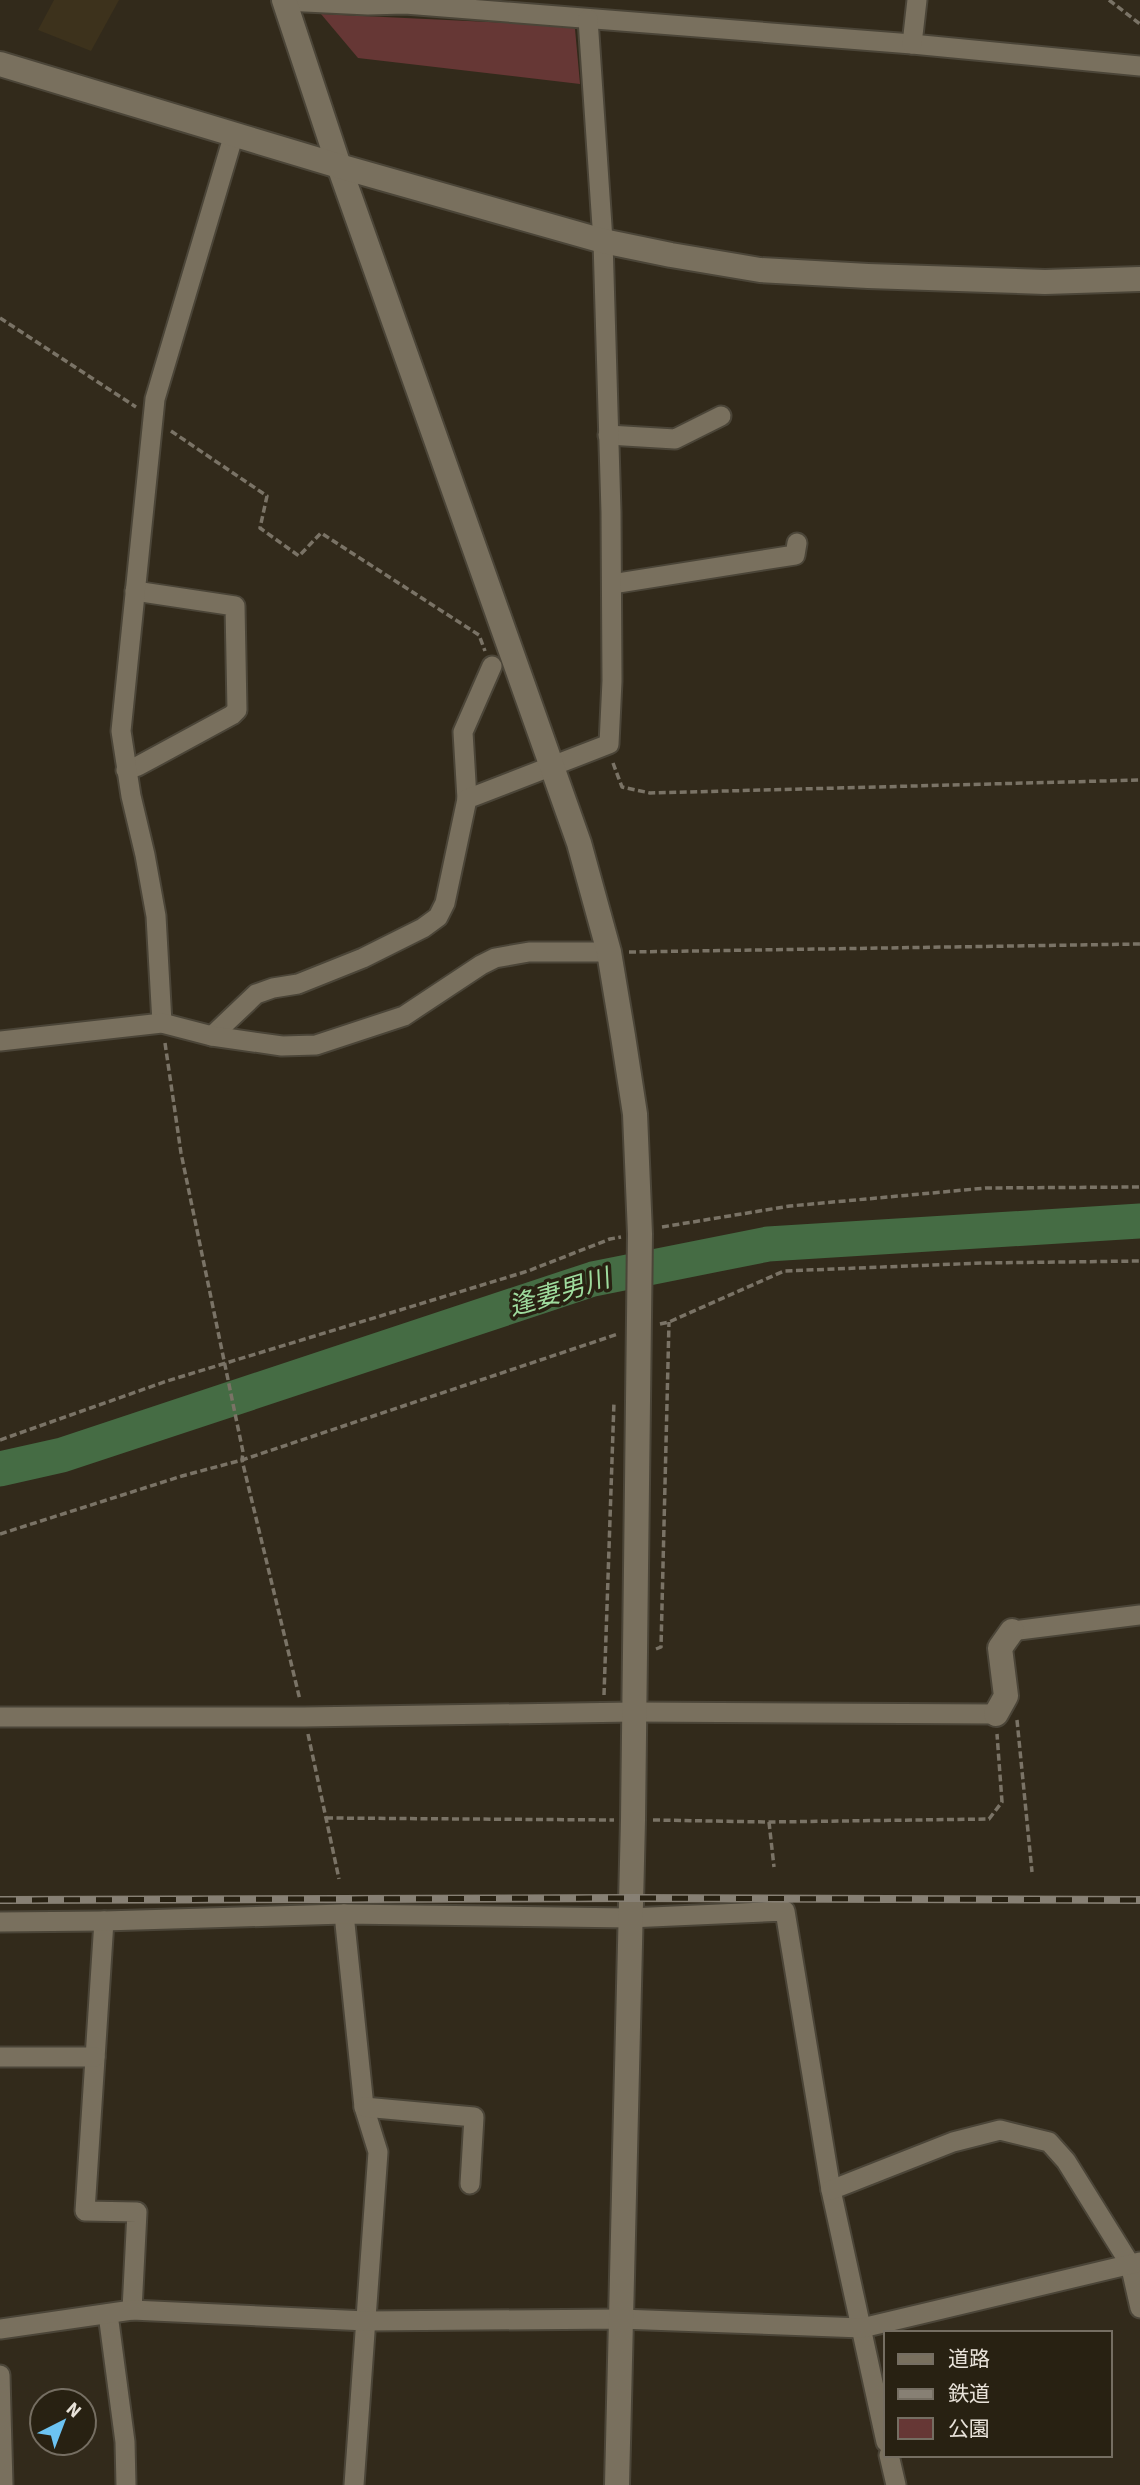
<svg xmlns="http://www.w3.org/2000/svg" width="1140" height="2485" font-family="'Source Sans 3','Noto Sans JP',sans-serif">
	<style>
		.built { fill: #3d321c }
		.green { fill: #663735 }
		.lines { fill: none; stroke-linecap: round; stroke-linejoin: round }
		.river { stroke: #456c44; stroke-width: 35 }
		.minor-casing { stroke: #4b4538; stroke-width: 23 }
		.tertiary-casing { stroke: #4b4538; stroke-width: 28 }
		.path { stroke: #7a7366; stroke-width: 3.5; stroke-dasharray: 7 3.5; stroke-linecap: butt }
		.minor { stroke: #79705e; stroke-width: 19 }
		.tertiary { stroke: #79705e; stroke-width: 24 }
		.rail-casing { stroke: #878074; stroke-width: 8 }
		.rail { stroke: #282112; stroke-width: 5; stroke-dasharray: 16; stroke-linecap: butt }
		.labels { text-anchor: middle; stroke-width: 7; stroke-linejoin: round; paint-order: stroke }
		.water-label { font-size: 26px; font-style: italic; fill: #9edb9d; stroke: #282112 }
	</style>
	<rect width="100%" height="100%" fill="#322a1b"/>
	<!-- built -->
	<path class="built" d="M54,0H119L91,51L38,30Z"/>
	<!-- green -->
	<path class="green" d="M321,14L571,26L575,29L580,84L358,58Z"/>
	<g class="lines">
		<!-- river -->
		<path class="river" d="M0,1469L62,1455L593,1279L768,1244L1140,1221"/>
		<!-- minor casing -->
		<g class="minor-casing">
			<g id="minor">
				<path d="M284,1L368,5L405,4L912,44L1140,66"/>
				<path d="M912,44L917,0"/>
				<path d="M608,435L675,439L721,416"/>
				<path d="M612,584L795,555L797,543"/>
				<path d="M126,770L138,766L232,715L237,710L235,606L135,591"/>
				<path d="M467,799L463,732L492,666"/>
				<path d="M162,1023L156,916L145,855L131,796L121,731L155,399L234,134"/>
				<path d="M212,1036L256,994L273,988L298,984L363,958L423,928L438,917L445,903L467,799L609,744L612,681L611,512L603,241L588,19"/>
				<path d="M0,1041L162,1023L212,1036L282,1046L316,1045L404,1016L481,965L495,958L529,952H609"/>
				<path d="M1012,1631L1140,1615"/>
				<path d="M0,1717H304L633,1712L996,1714"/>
				<path d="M344,1914L364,2107L378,2152L354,2485"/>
				<path d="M104,1921L85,2211L137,2212L132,2310"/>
				<path d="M0,1922L104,1921L344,1914L629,1918L785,1911L831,2190L886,2442"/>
				<path d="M0,2057H95"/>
				<path d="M364,2107L474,2117L470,2184"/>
				<path d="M831,2190L953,2142L1000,2130L1049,2142L1066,2161L1130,2264L1140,2308"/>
				<path d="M108,2314L125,2442L126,2485"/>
				<path d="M0,2329L132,2310L366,2321L620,2319L862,2328L1140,2262"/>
				<path d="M0,2375L3,2485"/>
				<path d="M889,2455L896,2485"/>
			</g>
		</g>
		<!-- tertiary casing -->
		<g class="tertiary-casing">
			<g id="tertiary">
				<path d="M284,0L339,166L579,843L609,952L623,1036L635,1114L640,1234L633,1820L617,2485"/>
				<path d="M0,64L339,166L603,241L671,255L760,270L868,276L1045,282L1140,279"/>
				<path d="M996,1714L1006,1696L1000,1648L1012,1631"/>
			</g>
		</g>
		<!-- path -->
		<g class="path">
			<path d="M1109,0L1140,24"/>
			<path d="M0,318L136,407"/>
			<path d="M171,431L267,496L260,528L299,556L321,533L479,635L485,651"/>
			<path d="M613,763L622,787L650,793L1140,780"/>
			<path d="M629,952L1140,944"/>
			<path d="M165,1043L181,1153L243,1452L242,1460L300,1700"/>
			<path d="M662,1227L790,1206L986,1188L1140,1187"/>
			<path d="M660,1324L669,1322L784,1271L982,1263L1140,1261"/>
			<path d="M0,1440L167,1381L528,1271L610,1239L621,1237"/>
			<path d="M0,1534L182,1476L242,1460L618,1334"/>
			<path d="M656,1649L661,1647L669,1322"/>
			<path d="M604,1695L614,1402"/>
			<path d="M1017,1720L1032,1872"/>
			<path d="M308,1734L339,1879"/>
			<path d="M326,1818L614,1820"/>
			<path d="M653,1820L769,1822L989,1819L1002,1802L997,1734"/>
			<path d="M769,1822L774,1867"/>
		</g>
		<!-- minor -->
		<use href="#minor" class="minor"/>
		<!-- tertiary -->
		<use href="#tertiary" class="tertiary"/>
		<!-- rail casing -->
		<g class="rail-casing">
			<path id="rail" d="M0,1900L630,1898L1140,1900"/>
		</g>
		<!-- rail -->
		<use href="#rail" class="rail"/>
	</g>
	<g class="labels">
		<!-- water labels -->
		<g class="water-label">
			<text transform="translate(559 1292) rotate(-17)" y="9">逢妻男川</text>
		</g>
	</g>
	<!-- legend -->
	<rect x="884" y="2331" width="228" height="126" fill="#282112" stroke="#756e62" stroke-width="2"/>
	<rect x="898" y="2354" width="35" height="10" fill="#79705e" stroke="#756e62" stroke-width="2"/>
	<text x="948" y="2366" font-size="21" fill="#e8e2d9">道路</text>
	<rect x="898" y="2389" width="35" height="10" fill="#878074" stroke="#756e62" stroke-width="2"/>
	<text x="948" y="2401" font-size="21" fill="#e8e2d9">鉄道</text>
	<rect x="898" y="2418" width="35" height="21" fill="#663735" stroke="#756e62" stroke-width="2"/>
	<text x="948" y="2436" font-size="21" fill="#e8e2d9">公園</text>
	<!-- north arrow -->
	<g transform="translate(63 2422) rotate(42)"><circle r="33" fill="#282112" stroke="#756e62" stroke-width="2"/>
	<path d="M0-5L12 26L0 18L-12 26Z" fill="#6cc3f2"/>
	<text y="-10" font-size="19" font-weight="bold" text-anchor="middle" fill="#e8e2d9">N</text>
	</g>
</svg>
